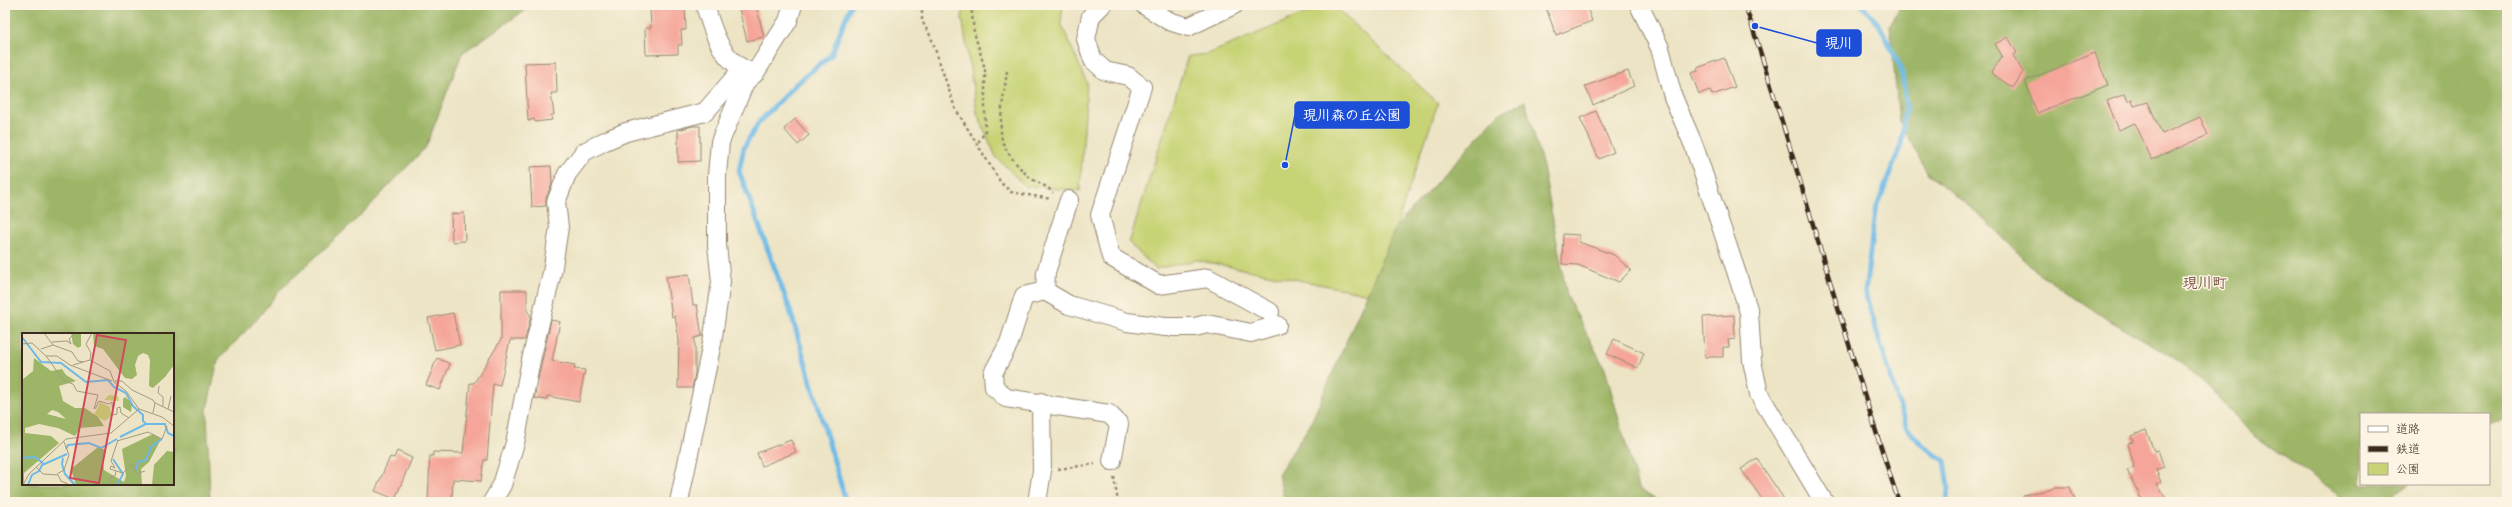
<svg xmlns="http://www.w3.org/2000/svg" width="2512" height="507" font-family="'Balsamiq Sans','Klee One',sans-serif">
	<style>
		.green { fill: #c7d375; stroke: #817e4a }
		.forest { fill: #9db566; stroke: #6c7042; fill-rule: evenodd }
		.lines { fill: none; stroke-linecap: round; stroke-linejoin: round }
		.stream { stroke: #6dbae7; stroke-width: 5 }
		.building { fill: #f5a599 }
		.minor-casing { stroke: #948771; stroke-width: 20 }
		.path { stroke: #948771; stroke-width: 2.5; stroke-dasharray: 3 3; stroke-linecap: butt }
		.minor { stroke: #fff; stroke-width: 18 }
		.rail-casing { stroke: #3b2a1e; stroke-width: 4.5 }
		.rail { stroke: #fcf5e5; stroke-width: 3; stroke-dasharray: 9; stroke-linecap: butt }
		.labels { text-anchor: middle; stroke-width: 3; stroke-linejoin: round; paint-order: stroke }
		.quarter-label { font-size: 15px; font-weight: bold; fill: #7c5549; stroke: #fcf5e5 }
		.inset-river { fill: none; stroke: #6dbae7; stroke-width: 2 }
		.inset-road { fill: none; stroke: #a59a82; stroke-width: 1 }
		.view { fill: #d1495b; fill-opacity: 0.15; stroke: #d1495b; stroke-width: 2 }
		.inset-edge { fill: none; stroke: #3b2a1e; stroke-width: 2 }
		.leader { fill: none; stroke: #1d4ed8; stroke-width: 1.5 }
		.callout-dot { fill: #1d4ed8; stroke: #fcf5e5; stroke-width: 1.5 }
		.callout { fill: #1d4ed8; stroke: #1d4ed8; stroke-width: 1.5 }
		.callout-label { font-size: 14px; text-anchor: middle; font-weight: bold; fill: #fff }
	</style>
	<rect width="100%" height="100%" fill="#fcf5e5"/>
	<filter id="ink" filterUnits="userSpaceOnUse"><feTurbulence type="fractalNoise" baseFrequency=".025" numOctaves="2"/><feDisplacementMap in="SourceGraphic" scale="8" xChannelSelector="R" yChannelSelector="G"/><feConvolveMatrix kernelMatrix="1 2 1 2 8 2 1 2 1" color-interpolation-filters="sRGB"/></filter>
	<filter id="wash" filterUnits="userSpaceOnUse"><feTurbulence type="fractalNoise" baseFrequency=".012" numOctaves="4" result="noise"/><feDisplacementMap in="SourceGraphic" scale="16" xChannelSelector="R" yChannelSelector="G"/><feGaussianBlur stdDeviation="0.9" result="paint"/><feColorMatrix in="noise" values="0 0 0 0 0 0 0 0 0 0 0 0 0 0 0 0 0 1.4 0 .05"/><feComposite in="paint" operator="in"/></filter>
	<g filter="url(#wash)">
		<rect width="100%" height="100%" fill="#ece4c4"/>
		<!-- green -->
		<g class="green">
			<path d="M965,5H1063L1061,23L1087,83L1080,191L1025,186L996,157L977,113L962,17Z"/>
			<path d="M1325,5H1333L1438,103L1396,227L1369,294L1196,260L1156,269L1129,243L1188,56L1208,54Z"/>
		</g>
		<!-- forest -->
		<g class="forest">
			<path d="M5,5H533L462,53L426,147L364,212L280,290L257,319L218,360L207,409L210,502H5ZM23,334H173V484H23Z"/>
			<path d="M1901,5H2507V417L2489,424V414H2361V484H2409L2390,498L2377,502H2348L2251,433L2201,379L2169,354L2107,319L2038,273L1980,215L1928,174L1899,121L1890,26Z"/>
			<path d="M1525,101L1543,167L1567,296L1605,369L1638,488L1659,502H1285L1278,474L1310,425L1396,227L1499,114Z"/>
		</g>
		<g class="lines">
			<!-- stream -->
			<g class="stream">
				<path d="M1862,5L1880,26L1901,68L1906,102L1901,145L1875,212L1865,293L1906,427L1922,445L1945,461L1949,487L1946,502"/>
				<path d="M846,502L790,310L739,171L744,147L759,122L796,84L831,55L851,5"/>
			</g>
		</g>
		<g id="blocks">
			<!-- building -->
			<g class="building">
				<path d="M658,5H685L686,30H681L682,45H678V54L646,55L645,28H651L650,8H658Z"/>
				<path d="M738,5H756L764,37L747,41Z"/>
				<path d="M1545,5H1586L1592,21L1556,35Z"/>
				<path d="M2008,37L2017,53L2013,55L2023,72L2013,88L1991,73L2002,56L1995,44Z"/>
				<path d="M2095,53L2108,85L2037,113L2025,81Z"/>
				<path d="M1724,58L1735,87L1712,95L1710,90L1699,94L1691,73L1698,71L1697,68Z"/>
				<path d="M556,62L557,93H551L554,115H551L552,120L535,122L534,119L528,121L525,63Z"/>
				<path d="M1628,71L1634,86L1593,105L1585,86Z"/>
				<path d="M2125,94L2128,101L2132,99L2134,106L2148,102L2162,134L2200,117L2208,135L2152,160L2135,123L2119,130L2107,101Z"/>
				<path d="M1596,111L1614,152L1599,159L1580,118Z"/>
				<path d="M795,119L809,135L798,145L784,129Z"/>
				<path d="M693,126H700V161L678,162V130Z"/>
				<path d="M551,166L552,183L546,198V206L532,207L530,167Z"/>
				<path d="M464,213L465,241L452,242L451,214Z"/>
				<path d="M1563,234L1579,235V242L1614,255L1631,270L1619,282L1578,265L1562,264Z"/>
				<path d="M689,274L693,305H697L702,336L695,338V374L692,388H678L679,340L675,316L672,317L666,277Z"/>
				<path d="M501,290H527V311L531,316L525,340H510L500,385L493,384L487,460H484L481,481L453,479L452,502H428L430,456H433V452L463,453L470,383H474L501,340Z"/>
				<path d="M453,313L460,345L435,350L428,318Z"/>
				<path d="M1734,315L1735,339L1728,340L1729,347H1723V357H1705L1703,317Z"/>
				<path d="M551,320L560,322L552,361L575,365L574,369L585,370L579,402L547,396L546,400L534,398Z"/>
				<path d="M1614,339L1644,353L1638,368L1607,354Z"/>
				<path d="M437,358L450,364L440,390L426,385Z"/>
				<path d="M2146,430L2154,451L2158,450L2164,467L2156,470L2161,482L2157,484L2168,502H2143L2127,470L2134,467L2128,443L2133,442L2131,436Z"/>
				<path d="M791,440L796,452L762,466L757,453Z"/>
				<path d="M397,451L412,458L395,499L375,491L390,457L394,458Z"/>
				<path d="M1757,459L1786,502H1764L1741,469Z"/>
				<path d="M2055,487H2070L2076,502H2023V495L2053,489Z"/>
			</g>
		</g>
	</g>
	<g filter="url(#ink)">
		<use href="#blocks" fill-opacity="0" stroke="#948771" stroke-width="1"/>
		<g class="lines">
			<!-- minor casing -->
			<g class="minor-casing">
				<g id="minor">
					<path d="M705,5C713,33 723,66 755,73"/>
					<path d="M1102,5L1091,16L1086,39L1093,60L1105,71L1128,76L1142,87L1100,215L1111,257L1159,285L1208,278L1270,312"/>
					<path d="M1144,5L1169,21L1188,27L1234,5"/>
					<path d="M1639,5L1660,48L1673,97L1694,146L1736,271L1749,312L1752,361L1759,394L1824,502"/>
					<path d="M1045,291L1046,272L1069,200"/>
					<path d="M1112,461L1119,424L1109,414L1006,398L994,387L993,373L1009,343L1024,296L1045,291L1069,305L1127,322L1165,327H1195L1207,324L1251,333L1277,325"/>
					<path d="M492,502L502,485L515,443L531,360L552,273L559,227L556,202L567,174L584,152L605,141L626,132L705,112L737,75L745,82"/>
					<path d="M679,502L712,343L721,282L717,245V175L720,142L745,82L755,73L788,21L793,5"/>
					<path d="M1037,502L1042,471L1041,402"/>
				</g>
			</g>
			<!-- path -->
			<g class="path">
				<path d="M922,5V21L931,37L955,108L1001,183L1011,192L1051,199"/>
				<path d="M971,5L974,32L985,69V132L977,144"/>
				<path d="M1007,71C1005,89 997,127 1003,143C1008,155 1018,166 1027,175C1035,183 1046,184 1053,193"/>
				<path d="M1058,469L1095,464"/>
				<path d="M1114,477L1118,502"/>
			</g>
			<!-- minor -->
			<use href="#minor" class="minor"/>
			<!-- rail casing -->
			<g class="rail-casing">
				<path id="rail" d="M1745,5C1800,170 1843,337 1899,502"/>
			</g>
			<!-- rail -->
			<use href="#rail" class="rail"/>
		</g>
	</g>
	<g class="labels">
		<!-- quarter labels -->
		<g class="quarter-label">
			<text x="2205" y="288">現川町</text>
		</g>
	</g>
	<!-- overview -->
	<g transform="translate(22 333)">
		<rect width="152" height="152" fill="#ece4c4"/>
		<path d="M87,62L96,63L97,68L82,67ZM78,69L88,74L89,83L83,88L72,82Z" fill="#c7d375"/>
		<path d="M49,0H59V13L56,15L51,11ZM71,0H152V32L143,44L131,55L127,53L128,27L126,22L121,20L116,23L113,32L115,42L110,46L103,45L81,16L72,13ZM12,25L29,38L40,36L44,42L54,48L37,53L41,68L53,75H63L76,84L82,93L58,95L53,103L36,95L17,91L3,95V100L29,103L37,110L2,140V152H0V47L11,38ZM30,77L36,79L44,86L25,81ZM103,64L110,70L109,79L101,74V66ZM131,101L139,106L127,129L119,136L120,152H54L49,136L76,114L84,117L81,128L82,137L102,149L104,143L100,116ZM145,118L152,119V152H130L132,132Z" fill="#9db566" fill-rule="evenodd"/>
		<path class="inset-river" d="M0,4L19,29L39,30L64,49L86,47L92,54L104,60L111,73L121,82V88L124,91L98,104M124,91H143L146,100L152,103M44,116L46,112L67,110L79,115L95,106M0,125L13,124L22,131M41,125L40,131L43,141L53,152M91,126L101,141L95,152M114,137L116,129L124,127L129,114L140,106M6,152L10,142L17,138L20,132L45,121"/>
		<path class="inset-road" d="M22,0L31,12L50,19L56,28L61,29M30,9L45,8L49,11L47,6L53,0M0,11L10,10L24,23H35L48,32L90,48M19,16L31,12M24,23L42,48L51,51L55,58L76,62L72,76M68,27L88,38L92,49L104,58L117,76L140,84L152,93M68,27L69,20L64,11L70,0M51,32L68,27M93,48H100L110,57L131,67L133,70L131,80M137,53L136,60L141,64V73M133,70L152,79M73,76L77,68L87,71L90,69L91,82L95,81V75L98,74L99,80L107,85M146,76L149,63M96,107L89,128L93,135L89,133L88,136L101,140L111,130L114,141L123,138M95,108L126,99L140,106L145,93M14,134L21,141L36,142L39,148L46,151M35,141L42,137L47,122L42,109M1,152L7,141L44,106L89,100L117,76M88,152V144L93,143L94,138"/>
		<path class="view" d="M75,2L104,7L77,150L48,145Z"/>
		<rect width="152" height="152" class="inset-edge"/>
	</g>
	<!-- callouts -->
	<path class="leader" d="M1755 26L1817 43M1285 165L1295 115"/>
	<g class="callout-dot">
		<circle cx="1755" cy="26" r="4"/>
		<circle cx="1285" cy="165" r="4"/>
	</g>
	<g class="callout">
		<rect x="1817" y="30" width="44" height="26" rx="4"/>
		<rect x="1295" y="102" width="114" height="26" rx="4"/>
	</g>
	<g class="callout-label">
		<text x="1839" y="48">現川</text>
		<text x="1352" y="120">現川森の丘公園</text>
	</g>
	<!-- margin -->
	<rect width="2512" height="507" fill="none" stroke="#fcf5e5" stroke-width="20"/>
	<!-- legend -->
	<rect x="2360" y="413" width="130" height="72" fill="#fcf5e5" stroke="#afa495"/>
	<rect x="2368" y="426" width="20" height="6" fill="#ffffff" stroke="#afa495"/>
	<text x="2396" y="433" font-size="12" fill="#3b2a1e">道路</text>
	<rect x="2368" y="446" width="20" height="6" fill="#3b2a1e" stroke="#afa495"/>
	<text x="2396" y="453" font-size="12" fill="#3b2a1e">鉄道</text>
	<rect x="2368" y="463" width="20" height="12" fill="#c7d375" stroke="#afa495"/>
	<text x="2396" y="473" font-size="12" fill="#3b2a1e">公園</text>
</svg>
